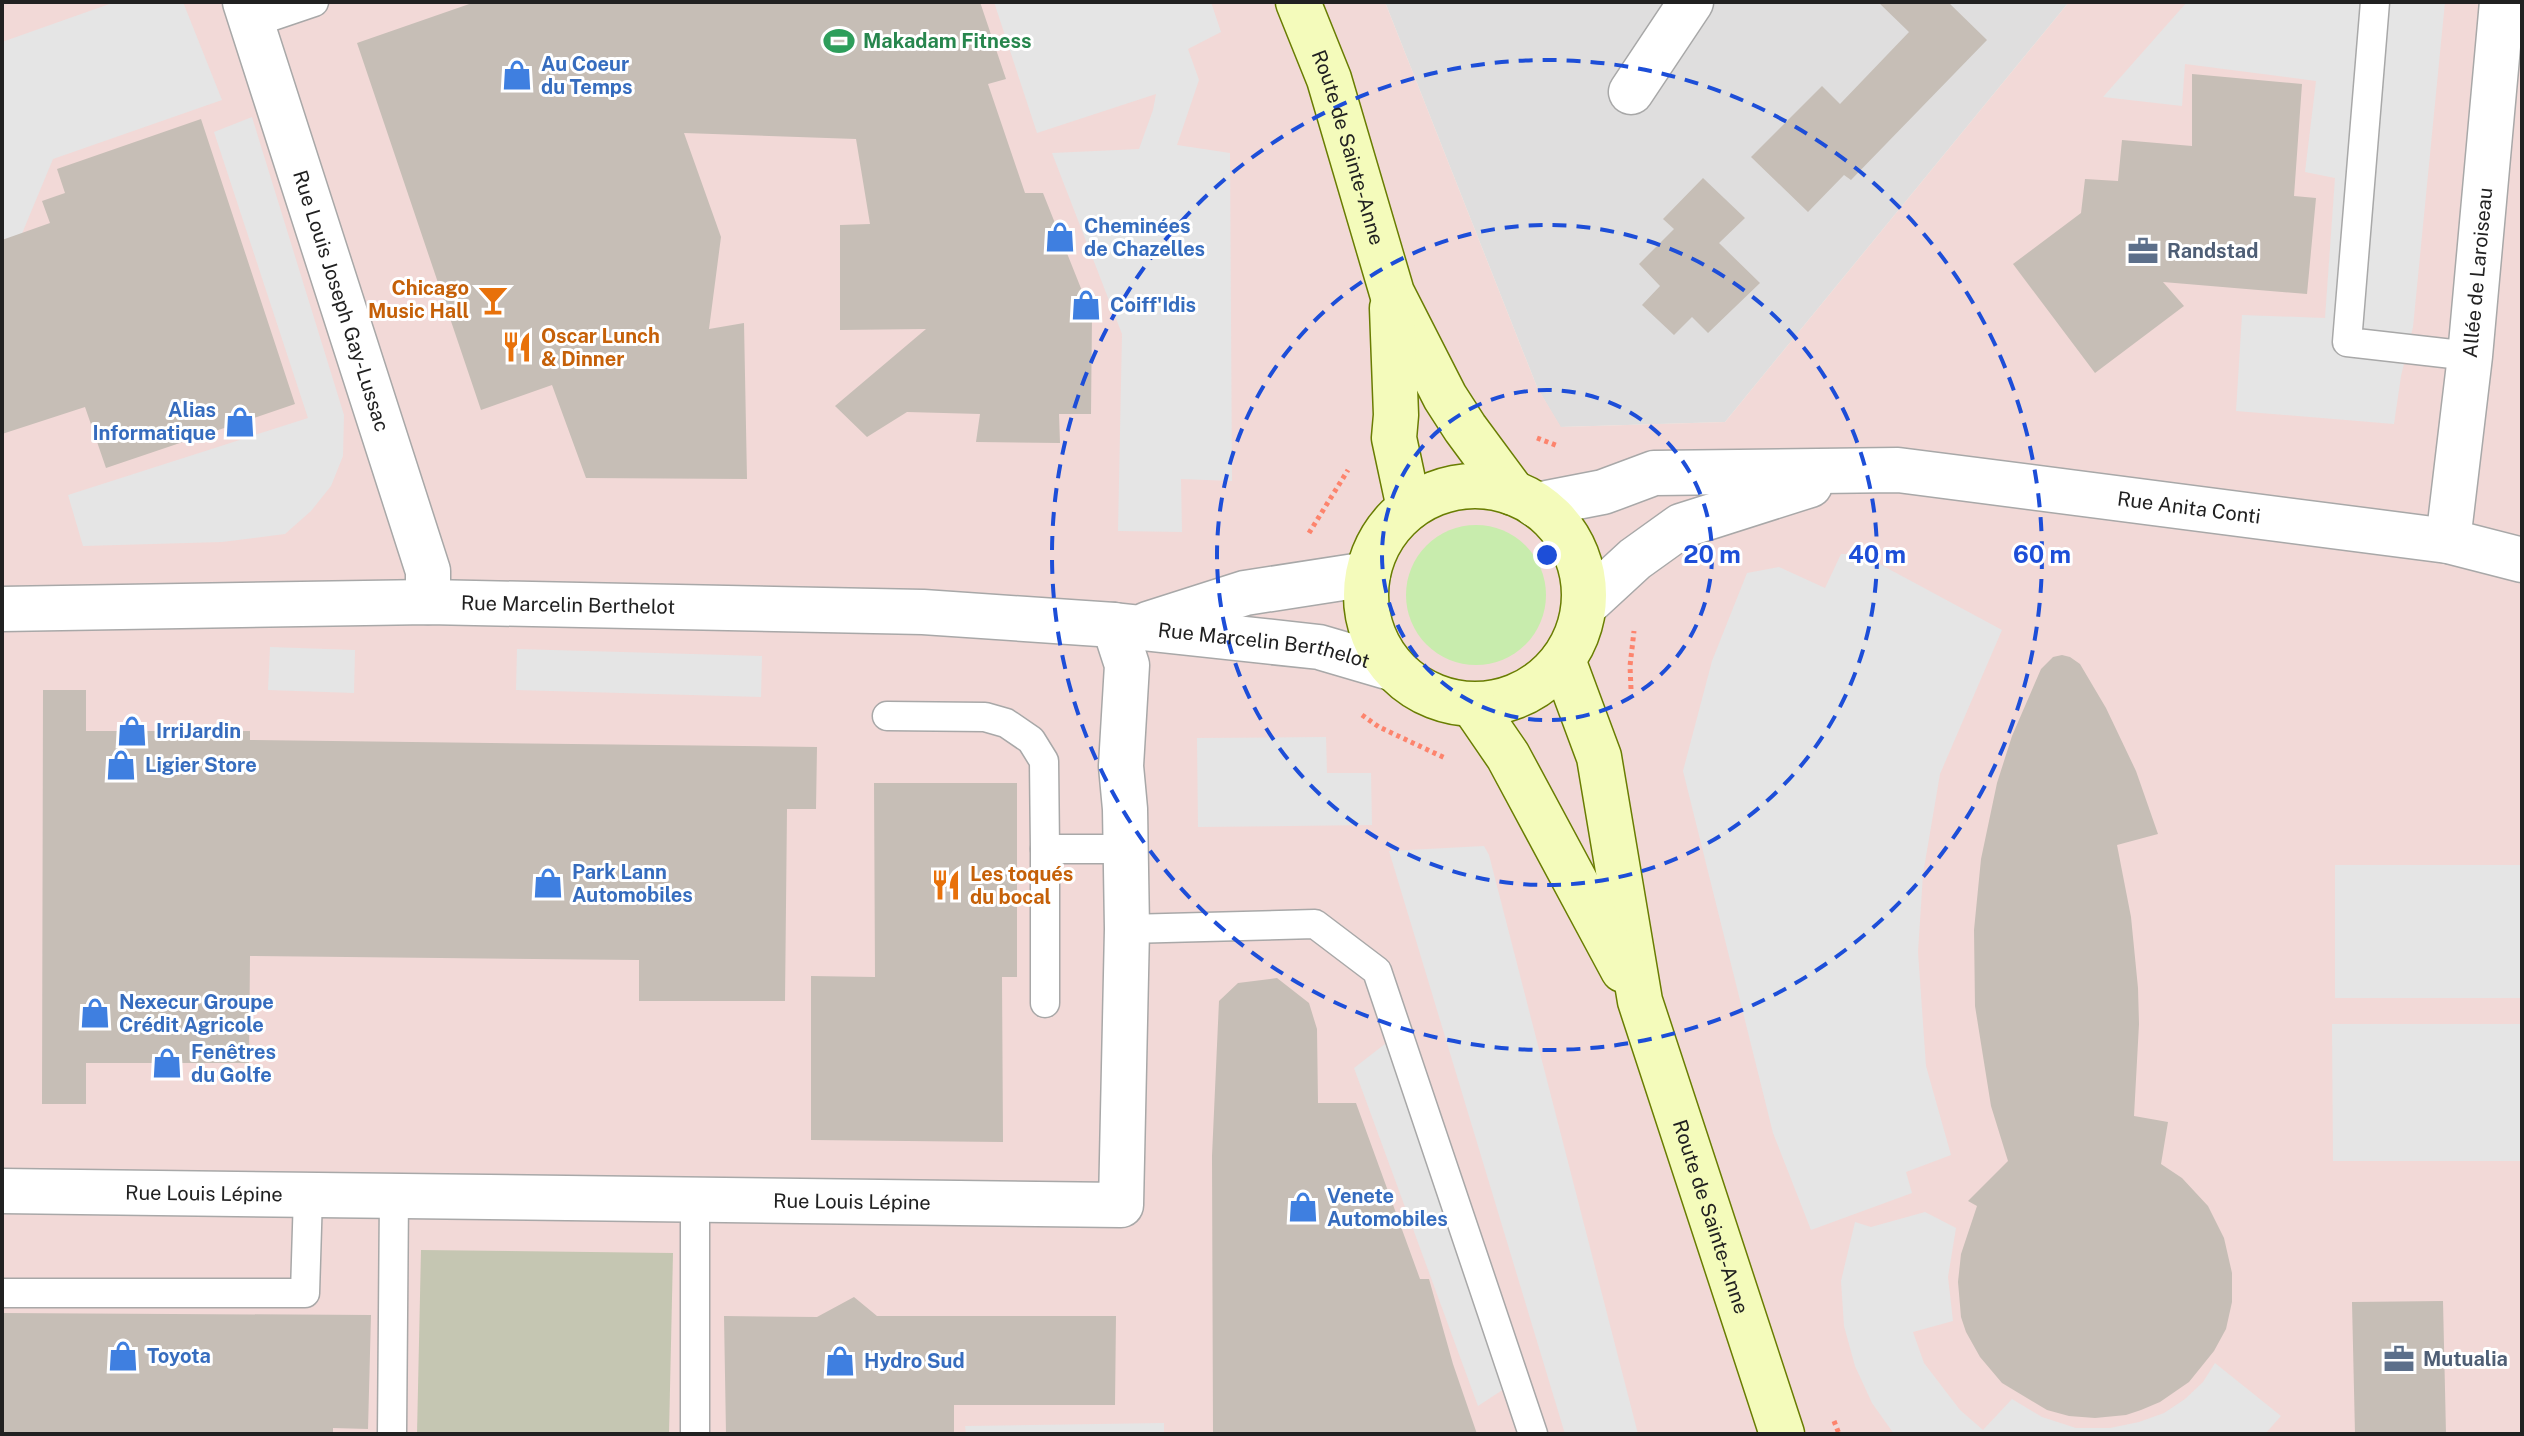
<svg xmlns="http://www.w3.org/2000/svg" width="2524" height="1436" font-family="'Public Sans',sans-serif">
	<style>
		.residential { fill: #dfdede }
		.commercial { fill: #f2d9d7 }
		.construction { fill: #c5c6b2 }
		.grass { fill: #c8ecad }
		.parking { fill: #e5e5e5 }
		.building { fill: #c6beb6 }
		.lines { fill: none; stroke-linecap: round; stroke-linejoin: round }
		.lane-casing { stroke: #a8a8a8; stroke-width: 31 }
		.street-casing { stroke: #a8a8a8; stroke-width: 47 }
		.secondary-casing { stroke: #697d02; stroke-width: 47 }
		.path { stroke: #fd846d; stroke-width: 5; stroke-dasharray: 4 4; stroke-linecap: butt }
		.lane { stroke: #fff; stroke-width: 28 }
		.street { stroke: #fff; stroke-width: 44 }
		.secondary { stroke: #f4fbbb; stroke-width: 44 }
		.ring { fill: none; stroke: #1d4ed8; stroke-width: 4; stroke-dasharray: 14 10 }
		.labels { text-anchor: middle; stroke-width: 6; stroke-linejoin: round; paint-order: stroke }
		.leisure-label { font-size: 20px; font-weight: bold; fill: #27864d; stroke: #fff; text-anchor: start }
		.shop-label { font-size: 20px; font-weight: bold; fill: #366cbe; stroke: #fff; text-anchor: start }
		.street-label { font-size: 20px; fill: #212121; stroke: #fff }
		.service-label { font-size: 20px; font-weight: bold; fill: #4e5e75; stroke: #fff; text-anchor: start }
		.food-label { font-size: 20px; font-weight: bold; fill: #c56008; stroke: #fff; text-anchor: start }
		.centre { fill: #1d4ed8; stroke: #fff; stroke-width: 4 }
		.ring-label { font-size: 24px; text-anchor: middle; font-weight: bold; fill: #1d4ed8; stroke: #fff; stroke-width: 6; stroke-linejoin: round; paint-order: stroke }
	</style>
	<rect width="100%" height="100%" fill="#f1efe7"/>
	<!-- residential -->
	<path class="residential" d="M1385,2H2069L1725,422L1560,427L1537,387Z"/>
	<!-- commercial -->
	<path class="commercial" d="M2,2H1385L1537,387L1561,427L1725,422L2069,2H2522V1434H2Z"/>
	<!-- construction -->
	<path class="construction" d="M421,1250L673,1253L669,1434H417Z"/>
	<!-- grass -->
	<circle class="grass" cx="1476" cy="595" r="70"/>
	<!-- parking -->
	<g class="parking">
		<path d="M115,2H183L222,100L53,159L21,236L2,242V42Z"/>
		<path d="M994,2H1211L1221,32L1188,49L1199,80L1177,145L1230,153L1232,481L1181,479L1182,532L1118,531L1122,334L1052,153L1139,149L1153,110L1156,94L1037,133Z"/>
		<path d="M2187,2H2445L2413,327L2401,376L2394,424L2236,411L2242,315L2325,318L2335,178L2305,172L2316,81L2185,64L2182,106L2103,97Z"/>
		<path d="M252,117L344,415L343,456L331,486L311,511L285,534L222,542L83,546L68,495L308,418L214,132Z"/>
		<path d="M1841,554H1861L2002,630L1940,774L1923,874L1918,952L1926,1066L1951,1155L1906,1172L1912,1193L1811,1230L1773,1133L1683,771L1712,661L1747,573L1779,567L1825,588Z"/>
		<path d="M270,647L355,650L354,693L268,690Z"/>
		<path d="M517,649L762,656L761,697L516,690Z"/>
		<path d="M1326,737L1327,773H1371L1372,825L1198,827L1197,738Z"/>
		<path d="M1484,846L1489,855L1638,1434H1565L1389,851Z"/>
		<rect x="2335" y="865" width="187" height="133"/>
		<path d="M2332,1024H2522V1161H2333Z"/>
		<path d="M1390,1040L1510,1385L1478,1406L1354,1068Z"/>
		<path d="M1925,1212L1956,1228L1948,1277L1953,1321L1913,1332L1924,1363L1960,1410L1983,1430L2012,1399L2042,1417L2076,1428H2110L2139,1422L2164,1413L2185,1399L2203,1382L2215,1363L2281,1416L2265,1434H1894L1872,1403L1855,1366L1844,1326L1841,1281L1855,1222L1871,1227Z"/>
		<path d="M1164,1423V1434H966L965,1426Z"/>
	</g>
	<!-- building -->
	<g class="building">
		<path d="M475,2H980L1006,79L988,84L1025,193H1043L1092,316L1091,414H1059L1060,443L976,442L980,414L907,412L867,437L835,406L926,329L840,330V225L870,224L856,139L684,133L721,237L709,329L744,323L747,479L586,478L552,385L481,410L357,43Z"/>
		<path d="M1878,2H1948L1987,40L1851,180L1844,175L1808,212L1751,157L1822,86L1840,104L1909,32Z"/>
		<path d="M2192,74L2302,84L2294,196L2316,198L2307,294L2163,282L2184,306L2095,373L2013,264L2081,213L2085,179L2118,181L2122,140L2192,146Z"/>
		<path d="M201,119L295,404L106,468L85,407L2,434V240L50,223L42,201L65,193L57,169Z"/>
		<path d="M1703,178L1745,218L1719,243L1760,283L1708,333L1692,317L1674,335L1642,305L1660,286L1639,264L1674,229L1663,219Z"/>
		<path d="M2062,655L2070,657L2080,664L2106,708L2136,771L2158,834L2117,845L2131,917L2138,988L2139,1024L2134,1116L2168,1122L2161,1164L2182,1178L2208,1206L2224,1238L2232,1273V1302L2226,1329L2214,1351L2189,1382L2160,1402L2141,1410L2126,1415L2095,1418L2069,1416L2047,1410L2002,1383L1980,1357L1966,1332L1961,1317L1958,1282L1961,1254L1977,1206L1968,1201L2008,1161L1991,1106L1975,1006L1974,930L1981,859L1997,783L2012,736L2041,669L2053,657Z"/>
		<path d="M43,690H86V731H250V740L817,747L816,809H787L785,1001H639V960L250,956L249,1063H86V1104H42Z"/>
		<path d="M874,783H1017V977H1002L1003,1142L811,1140V976L875,977Z"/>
		<path d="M1277,978L1309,1003L1317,1029L1318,1103H1356L1420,1279H1429L1453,1364L1477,1434H1213L1212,1156L1219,1001L1238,983Z"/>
		<path d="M854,1297L877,1316H1116L1115,1405H954V1434H726L724,1316L817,1317Z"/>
		<path d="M2443,1301L2446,1434H2355L2352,1302Z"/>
		<path d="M2,1313L371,1315L368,1429L333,1428V1434H2Z"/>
	</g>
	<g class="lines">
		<!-- lane casing -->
		<g class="lane-casing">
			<g id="lane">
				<path d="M2375,2L2347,342L2470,356"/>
				<path d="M252,23L314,2"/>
				<path d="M887,716L985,717L1006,723L1031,740L1044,761L1045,849H1126"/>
				<path d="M1045,849V1003"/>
				<path d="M1127,929L1315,924L1377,971L1533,1434"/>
				<path d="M695,1200V1434"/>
				<path d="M2,1293H305L308,1195"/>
				<path d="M392,1434L394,1196"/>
			</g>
		</g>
		<!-- street casing -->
		<g class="street-casing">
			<g id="street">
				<path id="s1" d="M245,2L428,571V602"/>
				<path d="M1631,92L1691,2"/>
				<path id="s2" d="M1536,505L1603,492L1654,473L1898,470L2448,541L2522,560"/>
				<path id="s3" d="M2448,541L2470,356L2502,2"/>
				<path d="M1584,606L1635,559L1681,526L1810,485"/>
				<path id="s4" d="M2,609L428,602L923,612L1114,625L1319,647L1394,669"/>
				<path d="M1148,624L1245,593L1368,574"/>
				<path id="s5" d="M2,1191L1121,1205L1127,929L1125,809L1121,766L1127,665L1114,625"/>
			</g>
		</g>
		<!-- secondary casing -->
		<g class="secondary-casing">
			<g id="secondary">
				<path id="s6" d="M1298,2L1329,79L1392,293L1445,397L1465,428L1513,493"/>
				<path d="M1392,308L1396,415L1394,438L1409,508"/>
				<circle cx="1475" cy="595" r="109"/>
				<path id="s7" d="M1563,660L1599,757L1640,1001L1782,1434"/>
				<path d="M1473,705L1508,756L1623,970"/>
			</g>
		</g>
		<!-- path -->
		<g class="path">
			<path d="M1537,438L1558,446"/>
			<path d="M1309,533L1348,470"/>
			<path d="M1631,689L1630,666L1634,631"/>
			<path d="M1362,715L1379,727L1445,758"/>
			<path d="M1834,1421L1839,1434"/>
		</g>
		<!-- lane -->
		<use href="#lane" class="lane"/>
		<!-- street -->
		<use href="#street" class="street"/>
		<!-- secondary -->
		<use href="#secondary" class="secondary"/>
	</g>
	<!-- distance rings -->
	<g class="ring">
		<circle cx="1547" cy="555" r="165"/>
		<circle cx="1547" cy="555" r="330"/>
		<circle cx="1547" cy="555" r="495"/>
	</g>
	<!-- icons -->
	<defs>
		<g id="stadium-bare" transform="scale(2.4)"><path d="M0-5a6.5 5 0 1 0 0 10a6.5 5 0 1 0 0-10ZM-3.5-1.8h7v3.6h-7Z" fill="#2e9e5b" stroke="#fff" stroke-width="2.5" paint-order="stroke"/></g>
		<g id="shop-bare" transform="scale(2.4)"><path d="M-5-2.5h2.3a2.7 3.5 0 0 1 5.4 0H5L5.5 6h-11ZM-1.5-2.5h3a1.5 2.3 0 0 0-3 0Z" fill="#3f7fe0" stroke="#fff" stroke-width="2.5" paint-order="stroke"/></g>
		<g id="office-bare" transform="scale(2.4)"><path d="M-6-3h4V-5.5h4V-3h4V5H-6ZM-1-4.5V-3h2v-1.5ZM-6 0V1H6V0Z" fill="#5c6f8a" stroke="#fff" stroke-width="2.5" paint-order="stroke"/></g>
		<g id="bar-bare" transform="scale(2.4)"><path d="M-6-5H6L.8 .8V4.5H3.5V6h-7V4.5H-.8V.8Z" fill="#e8710a" stroke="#fff" stroke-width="2.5" paint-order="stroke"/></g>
		<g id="restaurant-bare" transform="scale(2.4)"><path d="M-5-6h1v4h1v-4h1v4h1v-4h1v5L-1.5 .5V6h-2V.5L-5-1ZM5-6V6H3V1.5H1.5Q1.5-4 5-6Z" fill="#e8710a" stroke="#fff" stroke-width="2.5" paint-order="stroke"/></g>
	</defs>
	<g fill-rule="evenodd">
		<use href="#stadium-bare" x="839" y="41"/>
		<use href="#shop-bare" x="517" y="75"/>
		<use href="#shop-bare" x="1060" y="237"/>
		<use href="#office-bare" x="2143" y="251"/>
		<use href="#bar-bare" x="493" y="300"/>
		<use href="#shop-bare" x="1086" y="305"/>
		<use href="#restaurant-bare" x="517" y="347"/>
		<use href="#shop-bare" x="240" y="422"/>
		<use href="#shop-bare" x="132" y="731"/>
		<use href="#shop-bare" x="121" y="765"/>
		<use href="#shop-bare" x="548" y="883"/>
		<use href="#restaurant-bare" x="946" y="885"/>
		<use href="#shop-bare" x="95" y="1013"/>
		<use href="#shop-bare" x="167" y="1063"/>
		<use href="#shop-bare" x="1303" y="1207"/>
		<use href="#shop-bare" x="123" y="1356"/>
		<use href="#office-bare" x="2399" y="1359"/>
		<use href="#shop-bare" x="840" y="1361"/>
	</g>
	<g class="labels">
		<!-- leisure labels -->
		<g class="leisure-label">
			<text x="863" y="48">Makadam Fitness</text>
		</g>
		<!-- shop labels -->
		<g class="shop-label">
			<text x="541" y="71">Au Coeur<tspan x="541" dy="23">du Temps</tspan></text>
			<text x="1084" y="233">Cheminées<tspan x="1084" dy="23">de Chazelles</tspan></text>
			<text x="1110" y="312">Coiff'Idis</text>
			<text x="216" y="417" text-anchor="end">Alias<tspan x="216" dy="23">Informatique</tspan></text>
			<text x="156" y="738">IrriJardin</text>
			<text x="145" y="772">Ligier Store</text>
			<text x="572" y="879">Park Lann<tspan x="572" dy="23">Automobiles</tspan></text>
			<text x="119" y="1009">Nexecur Groupe<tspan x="119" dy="23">Crédit Agricole</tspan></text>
			<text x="191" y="1059">Fenêtres<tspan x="191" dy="23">du Golfe</tspan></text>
			<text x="1327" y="1203">Venete<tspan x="1327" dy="23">Automobiles</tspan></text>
			<text x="147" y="1363">Toyota</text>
			<text x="864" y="1368">Hydro Sud</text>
		</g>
		<!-- street labels -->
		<g class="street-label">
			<text dy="7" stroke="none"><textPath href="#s6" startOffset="154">Route de Sainte-Anne</textPath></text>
			<text dy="7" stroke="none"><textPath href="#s3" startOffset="270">Allée de Laroiseau</textPath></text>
			<text dy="7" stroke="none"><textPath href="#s1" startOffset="314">Rue Louis Joseph Gay-Lussac</textPath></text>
			<text dy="7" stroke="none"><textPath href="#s2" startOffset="660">Rue Anita Conti</textPath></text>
			<text dy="7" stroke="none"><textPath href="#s4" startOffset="566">Rue Marcelin Berthelot</textPath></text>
			<text dy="7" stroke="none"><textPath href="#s4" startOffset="1264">Rue Marcelin Berthelot</textPath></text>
			<text dy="7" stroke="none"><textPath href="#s5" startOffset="202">Rue Louis Lépine</textPath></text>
			<text dy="7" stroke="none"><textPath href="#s5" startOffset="850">Rue Louis Lépine</textPath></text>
			<text dy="7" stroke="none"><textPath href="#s7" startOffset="578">Route de Sainte-Anne</textPath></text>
		</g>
		<!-- service labels -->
		<g class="service-label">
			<text x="2167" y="258">Randstad</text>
			<text x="2423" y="1366">Mutualia</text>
		</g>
		<!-- food labels -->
		<g class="food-label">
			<text x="469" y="295" text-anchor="end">Chicago<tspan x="469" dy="23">Music Hall</tspan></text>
			<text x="541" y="343">Oscar Lunch<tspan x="541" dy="23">&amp; Dinner</tspan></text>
			<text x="970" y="881">Les toqués<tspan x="970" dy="23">du bocal</tspan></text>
		</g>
	</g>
	<circle cx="1547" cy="555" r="12" class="centre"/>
	<g class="ring-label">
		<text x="1712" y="563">20 m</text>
		<text x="1877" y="563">40 m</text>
		<text x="2042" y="563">60 m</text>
	</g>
	<!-- border -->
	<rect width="2524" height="1436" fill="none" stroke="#212121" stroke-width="8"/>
</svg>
